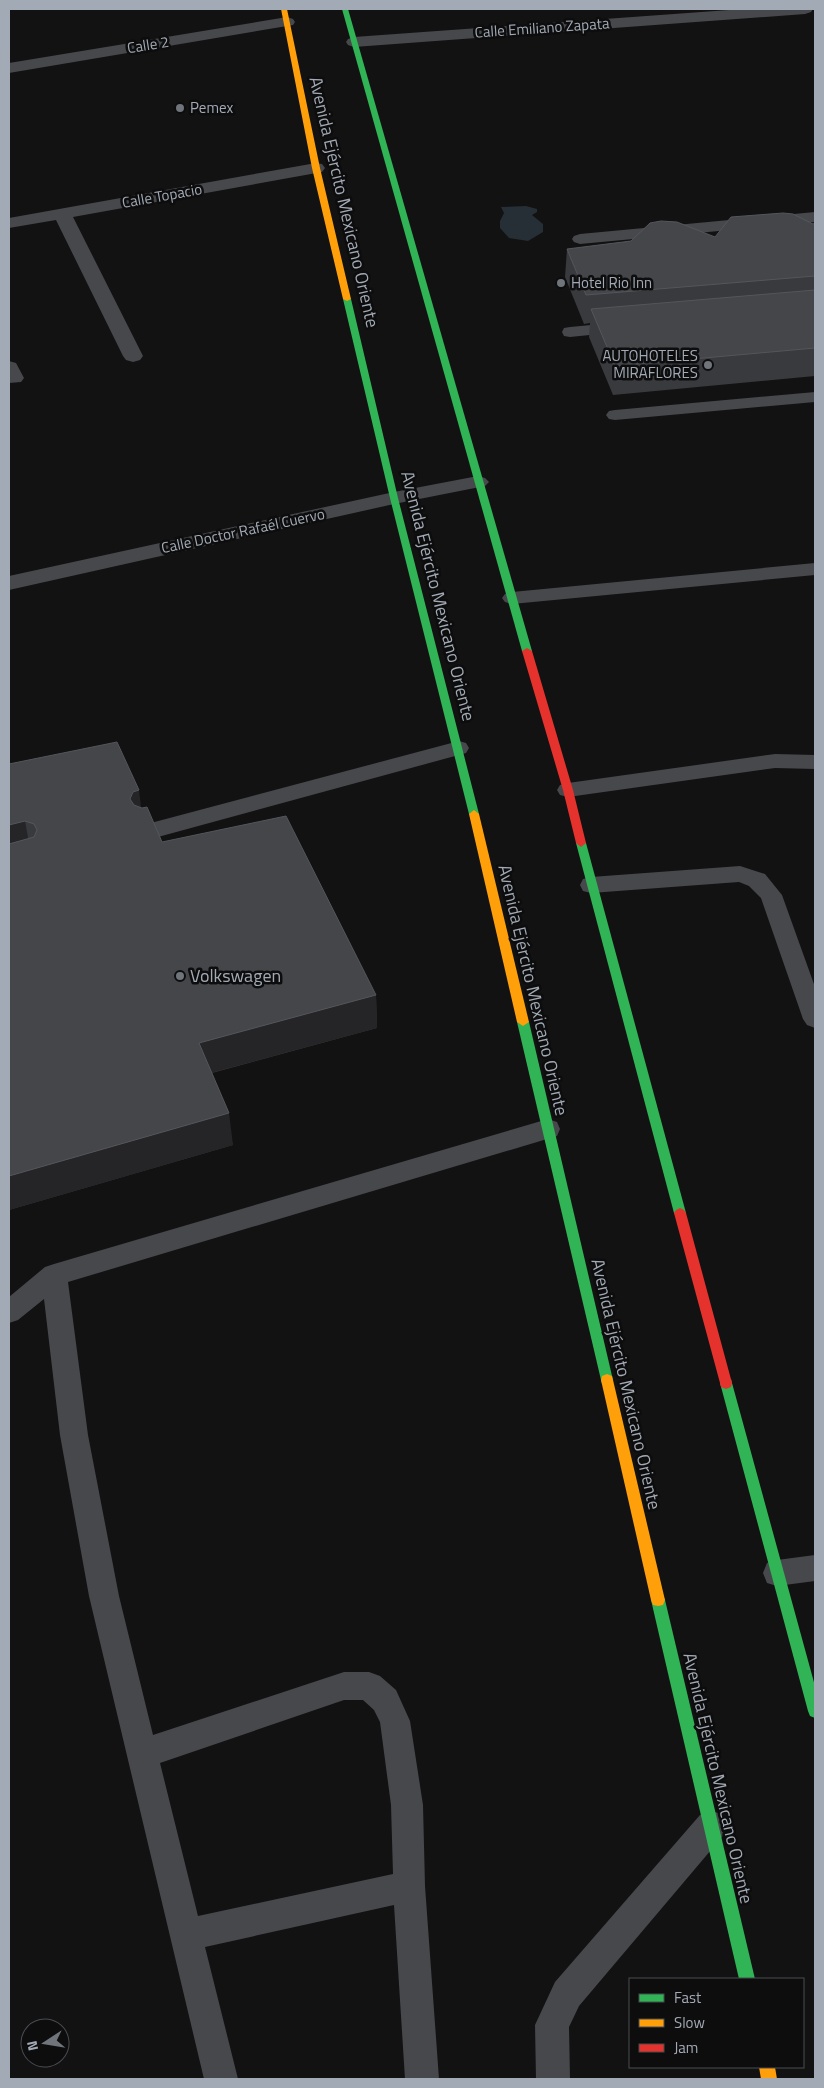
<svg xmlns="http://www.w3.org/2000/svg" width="824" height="2088" font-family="'Titillium Web',sans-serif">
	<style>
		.water { fill: #262f35 }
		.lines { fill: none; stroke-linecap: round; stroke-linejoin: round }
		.lane { fill: #47484c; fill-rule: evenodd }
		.street { fill: #47484c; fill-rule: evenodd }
		.fast { fill: #30b455; fill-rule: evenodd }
		.slow { fill: #ff9f0a; fill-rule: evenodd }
		.jam { fill: #e5322d; fill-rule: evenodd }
		.wall { fill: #393a3d }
		.shaded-wall { fill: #252527 }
		.building { fill: #44464a; stroke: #53565b }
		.poi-dot { fill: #70757c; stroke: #0d0d0e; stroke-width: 2 }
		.labels { text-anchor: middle; stroke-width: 5; stroke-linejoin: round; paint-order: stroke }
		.far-street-label { font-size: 15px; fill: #a2aab5; stroke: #0d0d0e }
		.far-poi-label { font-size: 15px; fill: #a2aab5; stroke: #0d0d0e; text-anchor: start }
		.street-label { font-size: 18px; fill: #a2aab5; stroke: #0d0d0e }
		.poi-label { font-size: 18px; fill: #a2aab5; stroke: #0d0d0e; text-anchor: start }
	</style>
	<rect width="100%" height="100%" fill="#121213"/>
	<!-- water -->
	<path class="water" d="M526,206L537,209V212L532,215L543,224V232L528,241L509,238L500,228V221L504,213L501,207Z"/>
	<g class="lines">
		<!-- lane -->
		<g class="lane">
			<path d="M815,212V222L580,244L574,242L572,239L574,236L580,234Z"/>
			<path d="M623,322L629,323L631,327L629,331L570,337L564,336L562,332L564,328L570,327Z"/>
			<path d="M815,392V402L615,420L609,419L606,415L609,411L615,410Z"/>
			<path d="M815,563V575L512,604L505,602L502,598L505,594L512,592Z"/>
			<path d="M459,741L466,743L469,748L466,753L147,840L139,837L136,832L139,827L147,824Z"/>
			<path d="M775,754L815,755V769L775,768L568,797L560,795L557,790L560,785L568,783Z"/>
			<path d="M740,866L765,874L782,895L815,987V1028L807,1025L803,1019L761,898L749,886L739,882L591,893L583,891L580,885L583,879L591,877Z"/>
			<path d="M548,1119L557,1122L560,1129L557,1136L68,1282L88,1435L119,1596L153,1735L344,1672H369L380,1676L396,1690L410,1721L423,1805L425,1886L439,2079H405L394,1905L205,1947L238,2079H204L89,1596L60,1435L44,1299L18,1320L9,1323V1297L45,1267L54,1264ZM344,1700H363L374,1710L380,1722L391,1805L393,1874L198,1916L160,1763Z"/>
			<path d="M815,1555V1581L777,1586L767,1583L763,1573L767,1563L777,1560Z"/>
			<path d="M711,1810L722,1815L727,1826L722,1837L579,2006L569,2027L570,2079H536L535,2025L555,1982L700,1815Z"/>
		</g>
		<!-- street -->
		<g class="street">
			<path d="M743,9H813L811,12L805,14L354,47L348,45L346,42L348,39L354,37Z"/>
			<path d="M287,17L293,19L295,22L293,25L9,73V63Z"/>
			<path d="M316,163L322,164L325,168L322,172L73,217L143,356L140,360L133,362L126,360L123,356L56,220L9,228V218Z"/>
			<path d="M9,361L16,363L24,378L21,382L9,383Z"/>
			<path d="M478,476L485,478L489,482L485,486L394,504L9,590V576L394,492Z"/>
		</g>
		<!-- fast -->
		<g class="fast">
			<path d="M342,9H348L532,651L530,653L527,654L522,651Z"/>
			<path d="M344,297L351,299L398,498L479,814L474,818L469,814L390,498L343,299Z"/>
			<path d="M581,839L586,843L686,1213L684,1216L680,1218L676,1216L674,1213L576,843Z"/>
			<path d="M523,1018L529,1022L613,1380L612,1384L607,1386L602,1384L601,1380L517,1022Z"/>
			<path d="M726,1377L731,1379L732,1383L815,1686V1718L810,1716L808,1711L720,1383L721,1379Z"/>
			<path d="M658,1594L663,1595L665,1600L755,1979H739L651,1600L653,1595Z"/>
		</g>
		<!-- slow -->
		<g class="slow">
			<path d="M281,9H287L320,168L351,299L347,301L343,299L312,168Z"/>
			<path d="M474,810L479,814L529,1022L523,1026L517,1022L469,814Z"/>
			<path d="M607,1374L612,1376L613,1380L665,1600L663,1605L658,1606L653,1605L651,1600L601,1380L602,1376Z"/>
			<path d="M759,2067H775L777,2079H761Z"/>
		</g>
		<!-- jam -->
		<g class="jam">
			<path d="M527,648L532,651L573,790L586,843L581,847L576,843L563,790L522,651Z"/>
			<path d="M680,1208L684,1210L686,1213L732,1383L731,1387L726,1389L721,1387L720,1383L674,1213L676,1210Z"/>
		</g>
	</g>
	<!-- wall -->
	<g class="wall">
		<path d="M815,223V376L613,395L589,337L590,323L584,324L565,277L567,249L715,237L813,224Z"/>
		<path d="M9,764L141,808L162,842L376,995L377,1028L212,1073L233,1145L9,1210Z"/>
	</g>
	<!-- shaded-wall -->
	<g class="shaded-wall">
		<path d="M139,790L143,823L130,799L133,792Z"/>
		<path d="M25,821L31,854L9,861V825Z"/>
		<path d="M376,995L377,1028L203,1075L199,1043Z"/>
		<path d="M229,1113L233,1145L9,1210V1176Z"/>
	</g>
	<!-- building -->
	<g class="building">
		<path d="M783,213L793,214L813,224L815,223V276L586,295L567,249L631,241L650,223L661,221L677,222L715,237L731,217Z"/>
		<path d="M815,290V348L615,366L591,309Z"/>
		<path d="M117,742L139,790L133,792L130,799L134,805L142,808L147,807L162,842L286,816L376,995L199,1043L229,1113L9,1176V844L34,837L37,830L34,824L25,821L9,825V764Z"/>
	</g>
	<!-- markers -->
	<g class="poi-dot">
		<circle cx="180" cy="108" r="5"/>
		<circle cx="561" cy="283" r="5"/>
		<circle cx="708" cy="365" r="5"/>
		<circle cx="180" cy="976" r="5"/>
	</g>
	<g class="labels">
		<!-- far-street labels -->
		<g class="far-street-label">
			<text transform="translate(542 28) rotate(-4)" y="5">Calle Emiliano Zapata</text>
			<text transform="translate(148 45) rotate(-9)" y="5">Calle 2</text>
			<text transform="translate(162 196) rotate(-10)" y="5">Calle Topacio</text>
			<text transform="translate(243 531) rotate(-12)" y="5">Calle Doctor Rafaél Cuervo</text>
		</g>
		<!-- far-poi labels -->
		<g class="far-poi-label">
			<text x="190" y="113">Pemex</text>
			<text x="571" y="288">Hotel Rio Inn</text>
			<text x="698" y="361" text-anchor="end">AUTOHOTELES<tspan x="698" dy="17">MIRAFLORES</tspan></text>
		</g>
		<!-- street labels -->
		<g class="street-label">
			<text transform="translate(344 202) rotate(77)" y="6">Avenida Ejército Mexicano Oriente</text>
			<text transform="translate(438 596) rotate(76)" y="6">Avenida Ejército Mexicano Oriente</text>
			<text transform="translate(533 990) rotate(77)" y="6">Avenida Ejército Mexicano Oriente</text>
			<text transform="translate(626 1384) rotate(77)" y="6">Avenida Ejército Mexicano Oriente</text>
			<text transform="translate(718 1778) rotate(77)" y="6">Avenida Ejército Mexicano Oriente</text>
		</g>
		<!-- poi labels -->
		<g class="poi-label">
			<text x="190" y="982">Volkswagen</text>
		</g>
	</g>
	<!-- border -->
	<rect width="824" height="2088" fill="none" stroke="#a2aab5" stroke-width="20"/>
	<!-- legend -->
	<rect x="629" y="1978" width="175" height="90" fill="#0d0d0e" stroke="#494c51"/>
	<rect x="639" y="1994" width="25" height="8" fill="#30b455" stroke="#494c51"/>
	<text x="674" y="2003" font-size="15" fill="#a2aab5">Fast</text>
	<rect x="639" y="2019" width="25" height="8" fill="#ff9f0a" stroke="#494c51"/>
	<text x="674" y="2028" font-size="15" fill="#a2aab5">Slow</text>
	<rect x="639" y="2044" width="25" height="8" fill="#e5322d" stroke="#494c51"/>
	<text x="674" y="2053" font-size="15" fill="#a2aab5">Jam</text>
	<!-- north arrow -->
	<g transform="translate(45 2043) rotate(258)"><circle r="24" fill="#0d0d0e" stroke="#494c51"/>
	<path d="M0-4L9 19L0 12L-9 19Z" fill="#70757c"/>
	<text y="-8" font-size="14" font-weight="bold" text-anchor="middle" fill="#a2aab5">N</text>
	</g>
</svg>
